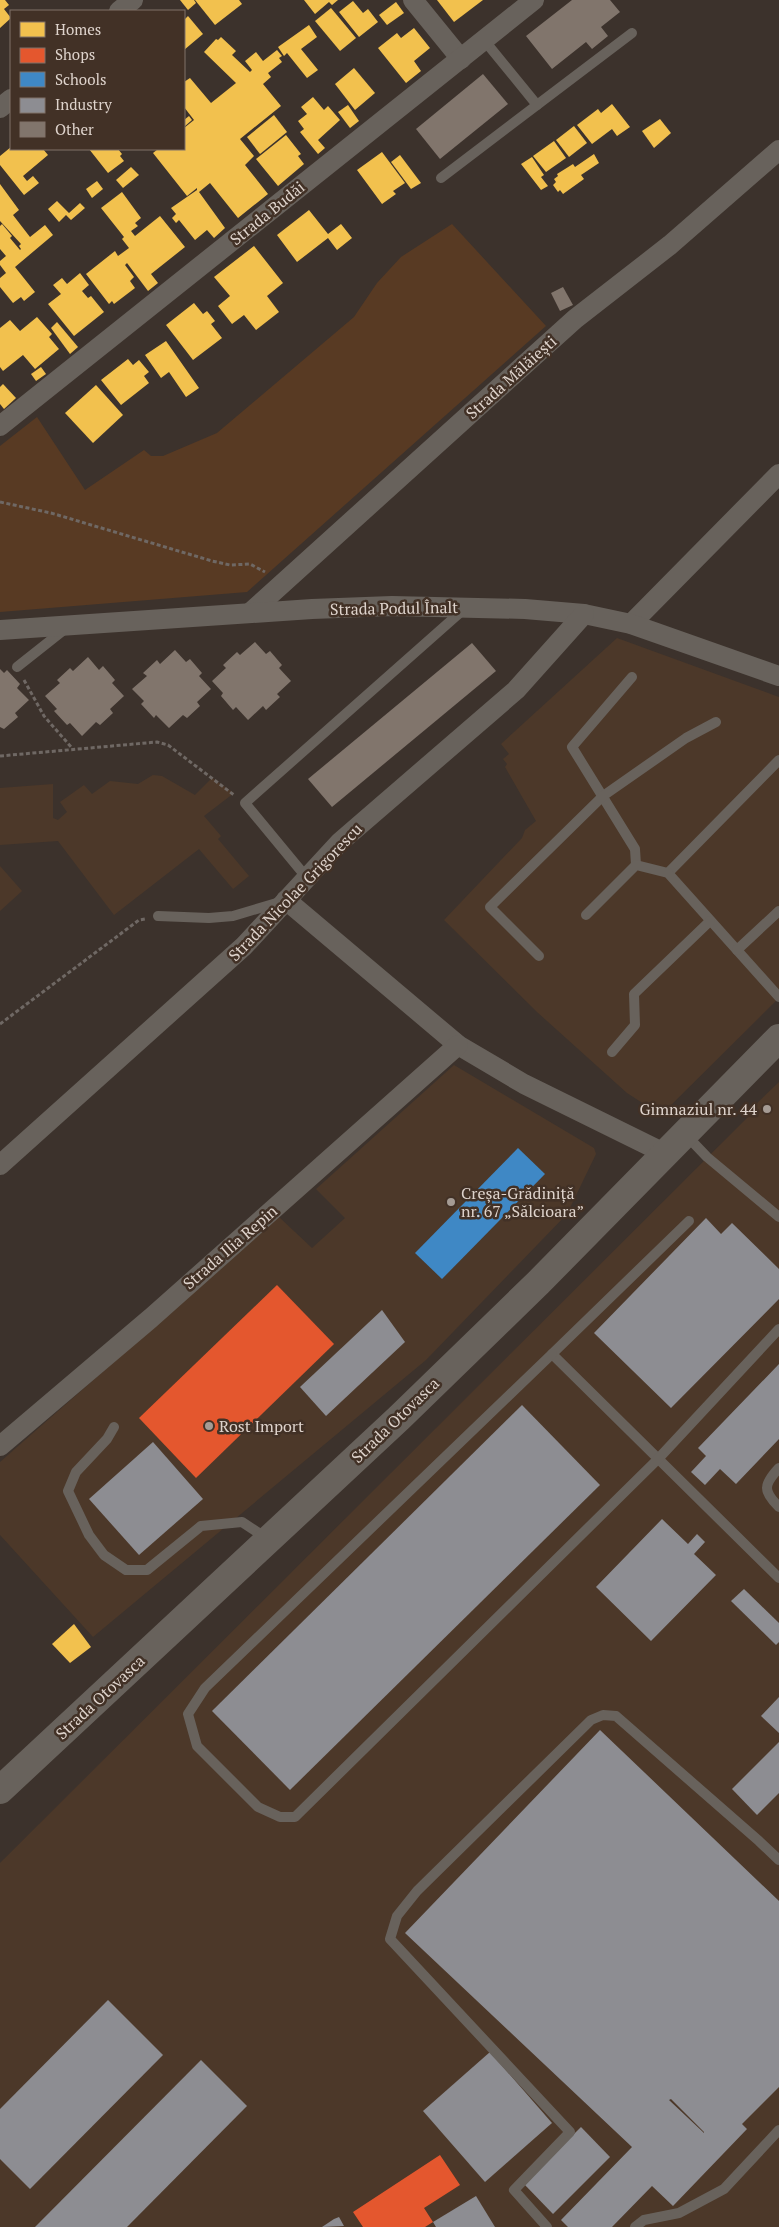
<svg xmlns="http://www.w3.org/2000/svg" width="779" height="2227" font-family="'PT Serif',serif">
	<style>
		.built { fill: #4c3829 }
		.green { fill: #583a23 }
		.homes { fill: #f2c14e }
		.shops { fill: #e4572e }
		.schools { fill: #3f88c5 }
		.industry { fill: #8d8d92; fill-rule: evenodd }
		.building { fill: #81756c }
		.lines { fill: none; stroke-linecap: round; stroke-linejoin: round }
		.path { stroke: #6f6864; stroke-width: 3; stroke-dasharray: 4 2.5; stroke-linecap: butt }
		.lane { stroke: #68625c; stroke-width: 10 }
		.street { stroke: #68625c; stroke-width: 20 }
		.secondary { stroke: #68625c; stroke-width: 28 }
		.poi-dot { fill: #a59b94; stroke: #423126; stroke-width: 2 }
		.labels { text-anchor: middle; stroke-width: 5; stroke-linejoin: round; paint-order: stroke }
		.street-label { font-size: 16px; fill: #ded3cc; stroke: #423126 }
		.poi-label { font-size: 16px; fill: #ded3cc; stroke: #423126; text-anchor: start }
	</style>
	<rect width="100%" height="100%" fill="#3c322c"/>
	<!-- built -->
	<g class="built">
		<path d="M617,638L779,697V998L661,1115L627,1093L537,1012L444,920L522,838L525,830L536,821L505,767L507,764L503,759L509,754L501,744Z"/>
		<path d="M153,775L162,776L195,795L212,778L234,793L204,816L221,836L218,839L249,876L233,889L199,849L114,915L58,841L0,845V788L53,784V818L58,820L67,812L60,802L84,785L92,794L110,781L138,784Z"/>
		<path d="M0,866L22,891L0,911Z"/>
		<path d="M454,1065L594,1148L596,1154L567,1214L426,1360L93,1637L0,1535V1462L279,1217L312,1248L345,1218L316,1189Z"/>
		<path d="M779,1082V2227H0V1863L755,1110L753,1107Z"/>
	</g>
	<!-- green -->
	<path class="green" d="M452,224L546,326L247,592L0,612V446L37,417L85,490L144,450L151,456H163L217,433L354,317L377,283L401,257Z"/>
	<!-- homes -->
	<g class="homes">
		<path d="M0,0H5L9,5L4,9L11,18L0,28Z"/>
		<path d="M180,0H194L196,3L188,10Z"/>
		<path d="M195,0H239L242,4L215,25Z"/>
		<path d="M304,0H338L332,5L329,2L315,14Z"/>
		<path d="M437,0H483L454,22Z"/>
		<path d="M353,1L363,13L368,9L378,22L359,37L339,12Z"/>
		<path d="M396,2L404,13L387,25L379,15Z"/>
		<path d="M331,8L356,38L340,51L315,21Z"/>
		<path d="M188,16L203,34L184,50V20Z"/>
		<path d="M309,25L317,37L301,49L318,70L307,78L287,53L284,56L278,47Z"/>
		<path d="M414,28L430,48L414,61L421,71L406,83L378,48L397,33L401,38Z"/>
		<path d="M221,37L236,51L232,55L250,72L252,70L245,61L256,52L263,61L277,50L282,56L279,58L282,62L268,73L271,77L263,84L281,106L240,139L254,156L245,165L268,194L238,218L210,183L199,192L225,228L214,238L207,230L195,240L179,220L176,223L172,218L176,214L171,208L197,190V188L187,196L153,153L158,149H184V128L194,120L184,107V82L190,78L211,103L236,83L204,52L216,39L218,40Z"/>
		<path d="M354,68L375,93L355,110L335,84Z"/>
		<path d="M313,97L324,110L328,106L340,120L318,140L325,148L318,154L300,132L304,129L298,121L307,114L301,107Z"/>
		<path d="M612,104L630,127L617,136L612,129L592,144L577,125L598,109L601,113Z"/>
		<path d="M348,105L359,121L350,128L338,112Z"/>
		<path d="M274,115L287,132L260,154L247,137Z"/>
		<path d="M189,116L192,120L184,127V120Z"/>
		<path d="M660,119L671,133L654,148L642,131Z"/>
		<path d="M574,126L587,143L569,157L556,140Z"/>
		<path d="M286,135L301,154L298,156L304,164L278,186L256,159Z"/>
		<path d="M554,141L566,158L546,172L533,156Z"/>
		<path d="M11,147V149H43L48,155L23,176L27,181L33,176L39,183L24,195L0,165V156Z"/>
		<path d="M89,149H118L122,154L120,156L124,161L108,173Z"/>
		<path d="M382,152L405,183L393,191L396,194L382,204L357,170Z"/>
		<path d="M594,154L599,163L581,175L584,179L563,194L560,190L558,192L553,185L556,182L554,179L558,176L557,174L573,164L575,167Z"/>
		<path d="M400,155L421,183L411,189L391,162Z"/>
		<path d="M532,157L544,175L541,177L548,186L541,190L521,164Z"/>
		<path d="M131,167L139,175L123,188L116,180Z"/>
		<path d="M97,181L103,189L92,198L86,189Z"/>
		<path d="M0,184L19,210L13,215L30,237L45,225L53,235L15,267L35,292L24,301L21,297L13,303L0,287V278L6,273L0,265V261L6,256L0,249V226L2,224L12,236L10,238L20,250L21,249L19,246L21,244L0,221Z"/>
		<path d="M122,192L141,218L135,223L138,226L131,231L135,236L160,216L185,247L151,274L158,283L148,291L127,263L130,260L125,265L134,277L130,281L135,288L114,304L112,301L109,304L86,274L115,251L118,256L129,248L122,239L124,237L101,208Z"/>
		<path d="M57,201L69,213L80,203L85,208L71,220L66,215L59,222L48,209Z"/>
		<path d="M309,210L328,234L341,224L352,238L337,250L328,238L297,262L277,235Z"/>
		<path d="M254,246L283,283L267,296L279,312L256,330L244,315L232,324L218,306L230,296L214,277Z"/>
		<path d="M80,273L89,285L82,291L88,298L91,296L104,312L74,336L48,304L61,294L53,285L62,278L67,284Z"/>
		<path d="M194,303L203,314L207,311L215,321L211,324L222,338L193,360L166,325Z"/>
		<path d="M37,317L52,334L49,337L59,349L35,369L23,355L3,371L0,367V328L10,320L20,331Z"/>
		<path d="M57,322L78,347L70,354L51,328Z"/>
		<path d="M166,341L199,388L186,397L169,372L161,378L145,355Z"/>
		<path d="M128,359L133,365L139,360L149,372L144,376L149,383L121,405L101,380Z"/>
		<path d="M41,367L46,374L36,381L31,374Z"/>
		<path d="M3,384L16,398L4,409L0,404V387Z"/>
		<path d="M96,385L123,415L93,443L65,413Z"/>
		<path d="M74,1624L91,1647L70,1663L52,1644Z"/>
	</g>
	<!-- shops -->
	<g class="shops">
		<path d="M277,1285L334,1344L196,1478L139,1418Z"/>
		<path d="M440,2155L460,2185L424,2208L433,2222L425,2227H363L353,2212Z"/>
	</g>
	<!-- schools -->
	<path class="schools" d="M518,1148L545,1174L442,1279L415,1253Z"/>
	<!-- industry -->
	<g class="industry">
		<path d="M706,1218L721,1234L732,1223L779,1269V1299L671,1408L594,1333Z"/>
		<path d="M382,1310L405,1342L326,1416L300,1387Z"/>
		<path d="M779,1364V1439L736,1484L720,1469L705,1485L691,1472L706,1456L698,1448Z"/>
		<path d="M522,1405L600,1485L290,1790L212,1711Z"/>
		<path d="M153,1442L203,1499L139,1555L89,1499Z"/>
		<path d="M662,1519L688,1544L697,1534L705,1542L694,1554L716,1575L651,1641L596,1587Z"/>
		<path d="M744,1589L779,1623V1642L776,1645L731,1601Z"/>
		<path d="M779,1697V1733L761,1716Z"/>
		<path d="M600,1730L779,1901V2087L742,2124L747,2129L673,2206L652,2186L612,2227H568L561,2220L632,2147L405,1933ZM671,2099L704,2132V2133L669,2100Z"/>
		<path d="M779,1742V1793L757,1815L732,1789Z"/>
		<path d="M108,2000L163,2055L30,2189L0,2159V2109Z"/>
		<path d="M490,2052L552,2123L485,2182L423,2111Z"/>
		<path d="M201,2060L247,2106L127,2227H35Z"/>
		<path d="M581,2127L610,2157L553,2214L524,2184Z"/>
		<path d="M476,2196L495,2227H436L433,2222Z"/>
		<path d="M339,2217L344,2226L322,2227L334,2219Z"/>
	</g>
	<!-- building -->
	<g class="building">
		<path d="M572,0H610L620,12L601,27L608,36L592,49L586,42L552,69L526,36Z"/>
		<path d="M483,74L508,104L440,159L416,129Z"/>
		<path d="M563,287L573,305L560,311L551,293Z"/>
		<path d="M255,642L266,654L270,651L282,665L279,668L291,681L277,694L280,697L266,710L263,706L248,720L236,707L233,710L221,696L223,693L212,681L226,668L223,665L237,652L240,655Z"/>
		<path d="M472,643L496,671L332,807L308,779Z"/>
		<path d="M175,650L186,662L190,659L202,673L199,676L211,689L197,702L200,706L187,718L183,715L169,728L156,715L154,718L141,704L144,701L132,689L147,676L143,673L157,660L160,664Z"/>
		<path d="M88,657L99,670L103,666L115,680L112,683L124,696L110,709L113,713L100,725L96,722L82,736L70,723L67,725L54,711L57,709L45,696L60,683L57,680L70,668L73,671Z"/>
		<path d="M0,669L4,673L7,670L20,684L17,688L29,700L15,713L18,717L4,729L0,727Z"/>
	</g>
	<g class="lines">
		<!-- path -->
		<g class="path">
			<path d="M0,502L51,513L212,561L230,565L250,564L265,572"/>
			<path d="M24,680L44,716L72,748"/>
			<path d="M0,756L157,742L168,745L234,795"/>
			<path d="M0,1024L139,920L145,919"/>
		</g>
		<!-- lane -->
		<g class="lane">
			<path d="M537,105L632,33"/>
			<path d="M441,178L537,105L484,40"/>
			<path d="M17,667L65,629"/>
			<path d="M632,677L572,747L635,849L636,865"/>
			<path d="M668,873L779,760"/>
			<path d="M307,878L245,803L463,610"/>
			<path d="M586,915L636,865L668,873L779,997"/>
			<path d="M158,916L209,918L233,916L280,902"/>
			<path d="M737,950L779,911"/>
			<path d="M539,956L490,907L603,796L686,738L716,722"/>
			<path d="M612,1052L635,1025L634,994L710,921"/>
			<path d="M686,1135L707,1157L779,1217"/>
			<path d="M689,1221L552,1354L779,1578"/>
			<path d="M552,1354L205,1688L188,1714L197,1746L258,1807L280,1817H295L658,1459L779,1329"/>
			<path d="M114,1427L107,1439L76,1472L68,1491L89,1535L104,1555L126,1570H147L201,1526L242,1522L268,1539"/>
			<path d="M779,1468C763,1485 763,1491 779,1507"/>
			<path d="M547,2227L514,2190L570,2132L390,1939L397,1916L417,1891L591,1720L603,1715L616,1716L759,1841L779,1860"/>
			<path d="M635,2227L644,2220L679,2213L724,2189L779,2130"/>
		</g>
		<!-- street -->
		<g class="street">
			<path d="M413,0L461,59"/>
			<path d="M119,11L133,0"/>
			<path d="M0,108L11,99"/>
			<path d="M0,426L534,0"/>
			<path d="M251,612L575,319L670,245L779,150"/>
			<path d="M631,624L779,474"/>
			<path d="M0,630L312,609L392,606L525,609L584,614L631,624L779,676"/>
			<path d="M286,900L458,1045L524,1084L664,1153"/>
			<path d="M0,1165L244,946L340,842L516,690L584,614"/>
			<path d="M0,1446L151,1318L458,1045"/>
		</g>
		<!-- secondary -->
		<path class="secondary" d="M0,1790L399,1418L539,1282L779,1038"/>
	</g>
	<!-- markers -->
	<g class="poi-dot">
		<circle cx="767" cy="1109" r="5"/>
		<circle cx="451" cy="1202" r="5"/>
		<circle cx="209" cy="1426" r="5"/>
	</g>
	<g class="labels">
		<!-- street labels -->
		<g class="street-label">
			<text transform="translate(267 213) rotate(-39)" y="6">Strada Budăi</text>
			<text transform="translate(511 377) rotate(-42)" y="6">Strada Mălăiești</text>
			<text transform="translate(394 608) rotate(-1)" y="6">Strada Podul Înalt</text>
			<text transform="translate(295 892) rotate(-46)" y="6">Strada Nicolae Grigorescu</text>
			<text transform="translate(230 1247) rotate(-41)" y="6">Strada Ilia Repin</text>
			<text transform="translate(395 1420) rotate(-44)" y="6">Strada Otovasca</text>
			<text transform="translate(100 1697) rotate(-43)" y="6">Strada Otovasca</text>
		</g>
		<!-- poi labels -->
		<g class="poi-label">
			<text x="757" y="1115" text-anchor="end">Gimnaziul nr. 44</text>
			<text x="461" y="1199">Creșa-Grădiniță<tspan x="461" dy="18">nr. 67 „Sălcioara”</tspan></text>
			<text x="219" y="1432">Rost Import</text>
		</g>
	</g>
	<!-- legend -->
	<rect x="10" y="10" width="175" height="140" fill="#423126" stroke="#807268"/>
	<rect x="20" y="22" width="25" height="15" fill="#f2c14e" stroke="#807268"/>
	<text x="55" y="35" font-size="15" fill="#ded3cc">Homes</text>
	<rect x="20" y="48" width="25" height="15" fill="#e4572e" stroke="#807268"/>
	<text x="55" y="60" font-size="15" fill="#ded3cc">Shops</text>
	<rect x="20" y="72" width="25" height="15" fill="#3f88c5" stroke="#807268"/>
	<text x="55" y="85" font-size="15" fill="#ded3cc">Schools</text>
	<rect x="20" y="98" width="25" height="15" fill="#8d8d92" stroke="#807268"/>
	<text x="55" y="110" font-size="15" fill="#ded3cc">Industry</text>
	<rect x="20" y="122" width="25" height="15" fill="#81756c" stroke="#807268"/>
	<text x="55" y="135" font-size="15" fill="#ded3cc">Other</text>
</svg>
